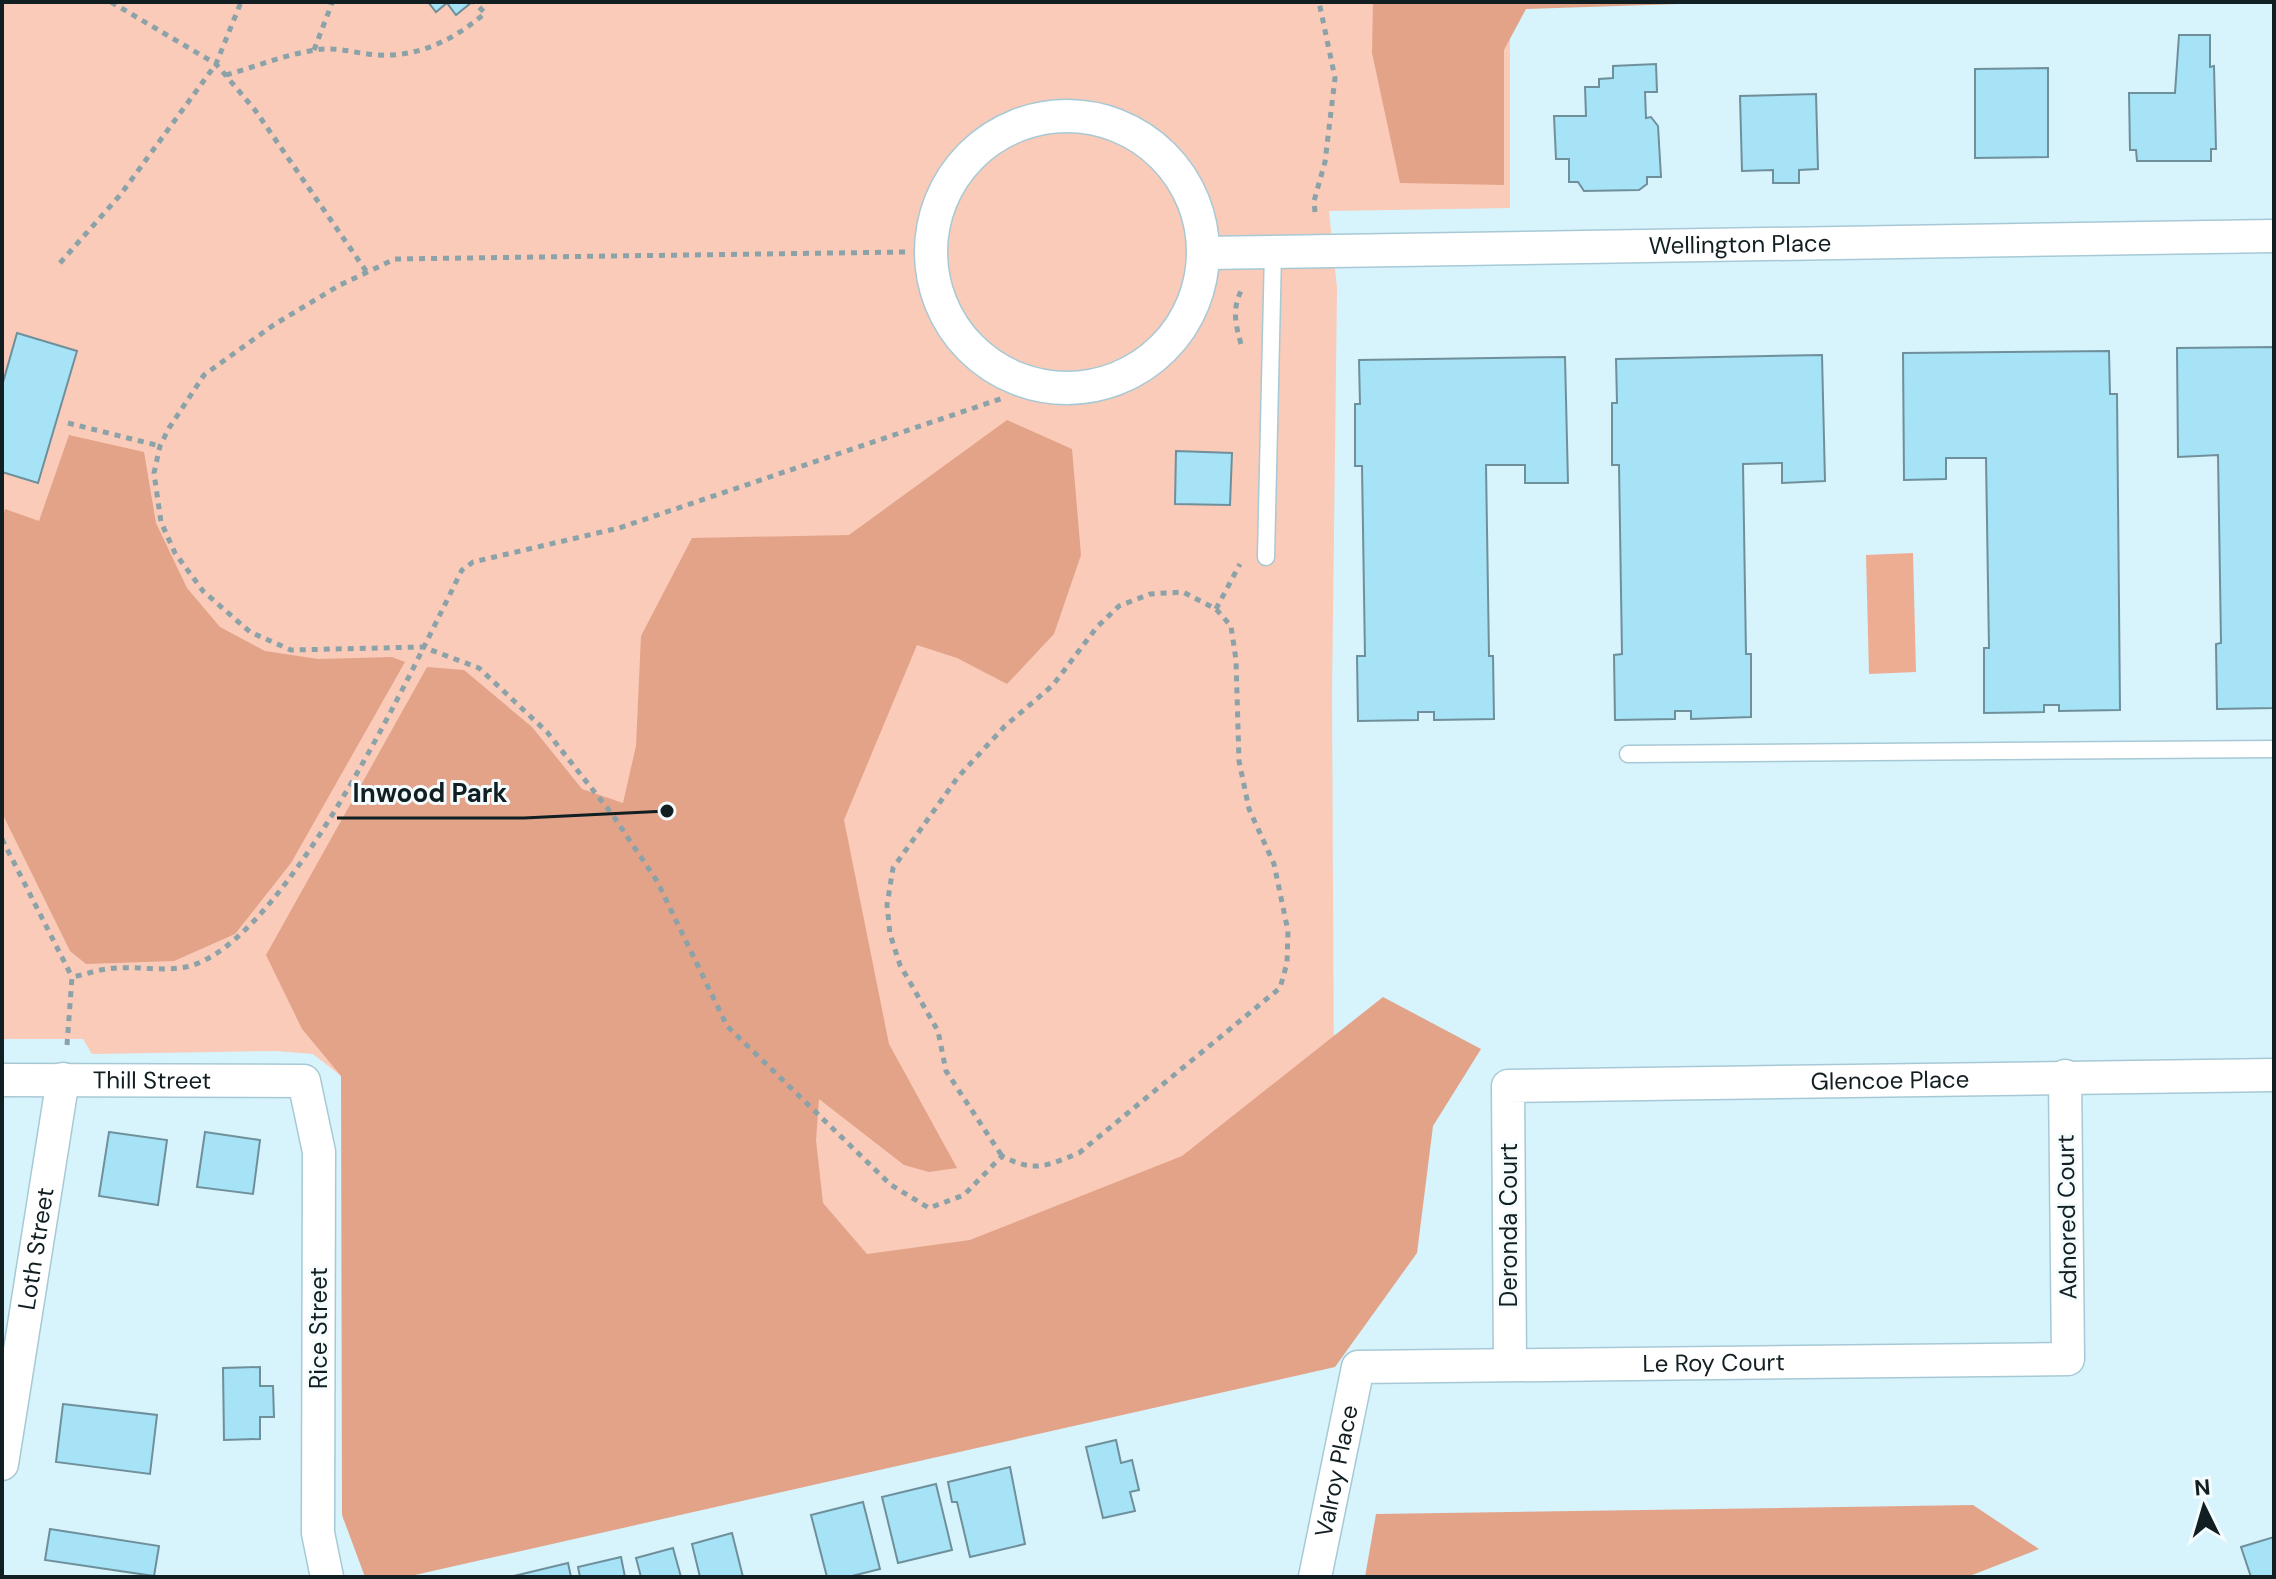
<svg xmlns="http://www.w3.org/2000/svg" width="2276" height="1579" font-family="'DM Sans',sans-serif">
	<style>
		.green { fill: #f9cbb8 }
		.forest { fill: #e3a389 }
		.water { fill: #edad92 }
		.building { fill: #a6e3f7; stroke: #6f909b; stroke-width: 2 }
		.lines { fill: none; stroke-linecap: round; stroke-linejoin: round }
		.lane-casing { stroke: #a7c9d5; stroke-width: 19 }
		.street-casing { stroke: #a7c9d5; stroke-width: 35 }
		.path { stroke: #8ca2a9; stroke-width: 5; stroke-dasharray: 6 6; stroke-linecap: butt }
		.lane { stroke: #fff; stroke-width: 16 }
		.street { stroke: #fff; stroke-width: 32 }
		.labels { text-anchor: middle; stroke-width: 6; stroke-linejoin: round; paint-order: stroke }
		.street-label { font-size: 24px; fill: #111e22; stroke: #f5fcfe }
		.leader { fill: none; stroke: #111e22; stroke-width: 3 }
		.callout-dot { fill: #111e22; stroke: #f5fcfe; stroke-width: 3 }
		.callout-label { font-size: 26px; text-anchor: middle; font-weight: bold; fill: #111e22; stroke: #f5fcfe; stroke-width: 6; stroke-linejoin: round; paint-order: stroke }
	</style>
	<rect width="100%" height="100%" fill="#d7f3fc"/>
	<!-- green -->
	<path class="green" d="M2,2H1604L1510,4V208L1329,211L1337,288L1332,694L1335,1278L561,1471L343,1520L345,1041L341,1076L313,1054L276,1051L92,1054L83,1039H2Z"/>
	<!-- forest -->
	<g class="forest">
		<path d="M1373,2H1740L1526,9L1504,50V185L1400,183L1372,53Z"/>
		<path d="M1007,420L1072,449L1081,555L1054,634L1007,684L957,658L917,645L844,820L889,1044L957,1168L929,1172L904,1165L819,1099L816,1140L823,1203L867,1254L970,1240L1182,1156L1383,997L1481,1049L1433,1126L1417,1253L1335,1367L406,1577H365L342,1515L341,1076L302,1029L266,955L427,667L464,670L532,727L582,789L623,803L636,746L641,636L692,538L849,535Z"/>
		<path d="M69,435L144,452L156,523L187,588L220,627L265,651L318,659L392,657L405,662L291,863L235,934L174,961L86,964L70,951L2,813V519L5,509L39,521Z"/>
		<path d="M1973,1505L2039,1549L1967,1577H1365L1376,1514Z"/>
	</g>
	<!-- water -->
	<path class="water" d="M1913,553L1916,672L1869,674L1866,555Z"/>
	<!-- building -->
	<g class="building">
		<path d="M428,2H472L456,15L447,3L436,12Z"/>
		<path d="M2179,35H2210V67L2214,66L2216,149H2211V161H2137L2136,150H2130L2129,93H2175Z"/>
		<path d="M1656,64L1657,92H1645L1646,118L1651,117L1658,126L1661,177H1647V184L1639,190L1584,191L1578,182H1569V159H1556L1554,116H1586L1585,87H1599V79L1613,78V66Z"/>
		<path d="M2048,68V157L1975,158V69Z"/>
		<path d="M1816,94L1818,169L1799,170V183H1773V170L1742,171L1740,96Z"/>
		<path d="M17,333L77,351L38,483L2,472V386Z"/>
		<path d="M2274,347V708L2217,709L2216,644L2221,643L2218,455L2178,457L2177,348Z"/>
		<path d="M2109,351L2110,394H2117L2120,710L2059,711V705H2044V712L1984,713V648H1989L1986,458H1946V479L1904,480L1903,353Z"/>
		<path d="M1822,355L1825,481L1782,483V463L1743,464L1746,654H1751V717L1691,719V711H1675V719L1615,720L1614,655L1622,654L1619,465H1612V403H1617L1616,359Z"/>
		<path d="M1565,357L1568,483H1525V465H1486L1489,656H1493L1494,719L1434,720V712H1418V720L1358,721L1357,656H1365L1362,466H1355V404H1360L1359,360Z"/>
		<path d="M1176,451L1232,453L1230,505L1175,504Z"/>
		<path d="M109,1132L167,1140L158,1205L99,1196Z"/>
		<path d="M205,1132L260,1140L253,1194L197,1187Z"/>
		<path d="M260,1367V1386H273L274,1417H260V1439L224,1440L223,1368Z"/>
		<path d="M63,1404L157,1415L150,1474L56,1462Z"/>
		<path d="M1116,1440L1121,1463L1132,1460L1139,1490L1130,1492L1135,1511L1103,1518L1086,1447Z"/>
		<path d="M1010,1467L1025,1544L970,1557L957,1502H952L948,1482Z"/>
		<path d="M936,1484L952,1550L898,1563L882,1497Z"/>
		<path d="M863,1502L880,1569L848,1577H827L811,1515Z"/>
		<path d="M50,1529L159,1546L154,1576L45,1560Z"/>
		<path d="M732,1533L743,1577H700L692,1544Z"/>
		<path d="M2274,1537V1577H2251L2241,1547Z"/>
		<path d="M673,1548L681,1577H641L636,1558Z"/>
		<path d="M621,1557L625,1577H580L578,1567Z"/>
		<path d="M568,1563L571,1577H509L518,1575Z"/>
	</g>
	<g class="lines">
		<!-- lane casing -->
		<g class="lane-casing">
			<g id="lane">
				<path d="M1266,557L1273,252"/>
				<path d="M1628,754L2274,749"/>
			</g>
		</g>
		<!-- street casing -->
		<g class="street-casing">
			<g id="street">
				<circle cx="1067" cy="252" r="136"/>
				<path id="s1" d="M1204,253L2274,236"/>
				<path id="s2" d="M2,1080L304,1081L319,1152L318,1533L327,1577"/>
				<path id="s3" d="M1510,1364L1508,1086L2274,1075"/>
				<path id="s4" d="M2,1464L63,1079"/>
				<path id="s5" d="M1315,1577L1358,1367L2068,1359L2065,1076"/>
			</g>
		</g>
		<!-- path -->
		<g class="path">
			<path d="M111,2L216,64L255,110L366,271"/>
			<path d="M314,50L332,3L329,2"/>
			<path d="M226,75C255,67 286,54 316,50C337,46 357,54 378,55C419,57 454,40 485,13L474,2"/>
			<path d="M1315,212L1314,201L1325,162L1335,78L1319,2"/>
			<path d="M905,252L395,259L340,285L275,324L204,375L169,428L160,446L154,473L161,522L175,553L203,591L250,632L291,650L423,647L479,668L547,732L612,814L657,881L727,1026L891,1185L929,1208L964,1195L1002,1156C1035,1173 1046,1166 1079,1153L1280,988L1287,963L1288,931L1274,864L1249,809L1239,761L1236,660L1231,626L1216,609L1183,592L1150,594L1119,606L1097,627L1053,685L1005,726L958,777L893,868L887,905L890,934L900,965L938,1031L946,1071L1002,1156"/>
			<path d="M60,263L121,194L216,64L241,2"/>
			<path d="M1241,344C1235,323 1232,308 1242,289"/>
			<path d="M68,423L160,446"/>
			<path d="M1216,609L1240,564"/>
			<path d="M2,839L72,977"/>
			<path d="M67,1045L72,977C84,975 96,970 107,969C133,965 161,972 186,967C287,945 416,661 462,570L473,562L619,528L1006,397"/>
		</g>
		<!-- lane -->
		<use href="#lane" class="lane"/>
		<!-- street -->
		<use href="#street" class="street"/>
	</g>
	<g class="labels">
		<!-- street labels -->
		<g class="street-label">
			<text dy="8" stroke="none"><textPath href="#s1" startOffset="536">Wellington Place</textPath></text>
			<text dy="8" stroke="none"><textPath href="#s3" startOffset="660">Glencoe Place</textPath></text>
			<text dy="8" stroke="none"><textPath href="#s2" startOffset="150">Thill Street</textPath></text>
			<text transform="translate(2067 1217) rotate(-91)" y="8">Adnored Court</text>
			<text transform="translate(1509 1225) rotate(-90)" y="8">Deronda Court</text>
			<text dy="8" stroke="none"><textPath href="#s4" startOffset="218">Loth Street</textPath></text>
			<text transform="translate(319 1328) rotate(-90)" y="8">Rice Street</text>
			<text dy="8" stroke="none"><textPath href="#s5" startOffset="570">Le Roy Court</textPath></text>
			<text dy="8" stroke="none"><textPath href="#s5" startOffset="108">Valroy Place</textPath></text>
		</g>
	</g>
	<!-- callouts -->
	<path class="leader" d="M667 811L524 818H337"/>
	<circle class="callout-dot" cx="667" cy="811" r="8"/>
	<g class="callout-label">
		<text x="430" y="802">Inwood Park</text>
	</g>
	<!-- border -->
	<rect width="2276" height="1579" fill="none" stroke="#111e22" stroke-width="8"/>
	<!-- north arrow -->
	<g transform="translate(2204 1507) rotate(355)" stroke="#f5fcfe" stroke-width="6" paint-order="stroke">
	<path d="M0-6L14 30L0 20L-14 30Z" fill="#111e22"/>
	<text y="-12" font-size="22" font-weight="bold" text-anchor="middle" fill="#111e22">N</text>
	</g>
</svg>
